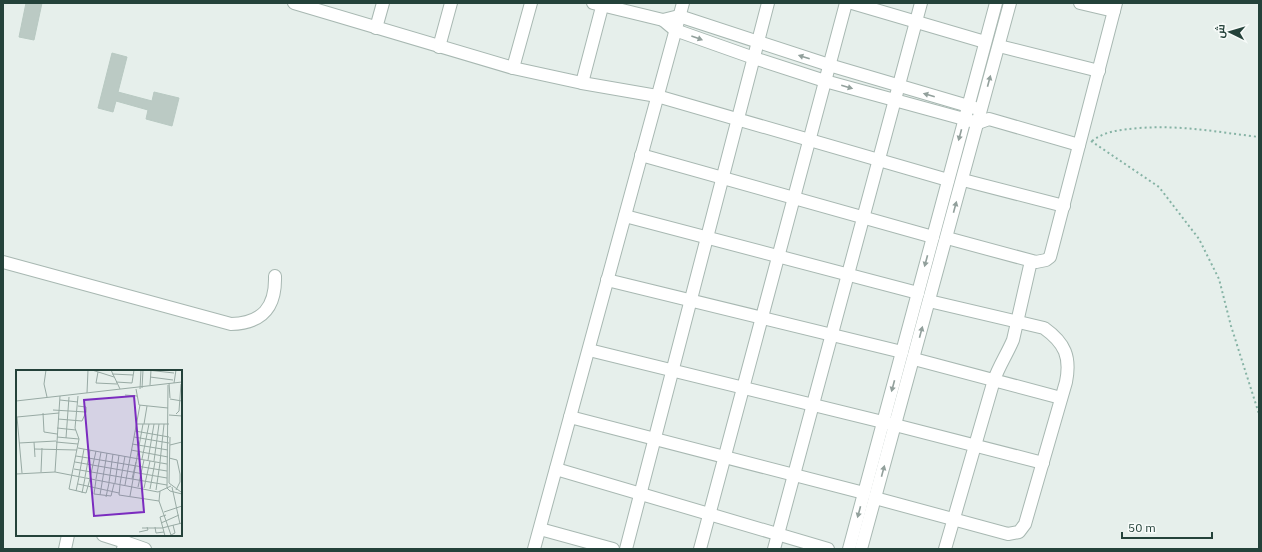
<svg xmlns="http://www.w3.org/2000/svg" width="1262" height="552" font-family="'IBM Plex Sans',Cairo,sans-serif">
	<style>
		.building { fill: #bbcac4; stroke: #b8c9c2 }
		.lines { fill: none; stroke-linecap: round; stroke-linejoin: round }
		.minor-casing { stroke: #a8b8b2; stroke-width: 14 }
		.path { stroke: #86b3a5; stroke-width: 2; stroke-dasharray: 2 3; stroke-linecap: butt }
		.minor { stroke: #fff; stroke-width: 12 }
		.oneway { fill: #92a09c }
		.inset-road { fill: none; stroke: #98aaa4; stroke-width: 1 }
		.view { fill: #7b2cbf; fill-opacity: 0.15; stroke: #7b2cbf; stroke-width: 2 }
		.inset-edge { fill: none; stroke: #24423a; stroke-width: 2 }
	</style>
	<rect width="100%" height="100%" fill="#e6efeb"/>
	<!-- building -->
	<g class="building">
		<path d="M26,3H42L34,40L19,37Z"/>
		<path d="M112,53L127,57L118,92L152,101L154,92L179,98L172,126L146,119L148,110L116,101L113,112L98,108Z"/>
	</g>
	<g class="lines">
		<!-- minor casing -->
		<g class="minor-casing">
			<g id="minor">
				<path d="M294,3L513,68L582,83L657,96L948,180"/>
				<path d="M593,3L663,20L679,16L829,65L975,108"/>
				<path d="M852,3L985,42"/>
				<path d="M1080,3L1114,11"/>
				<path d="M663,20L675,30L754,58L825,81L964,119L978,123L989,119L1079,145"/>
				<path d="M376,28L383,3"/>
				<path d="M999,46L1099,71"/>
				<path d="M439,47L451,3"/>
				<path d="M513,68L531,3"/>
				<path d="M582,83L603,3"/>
				<path d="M641,155L933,237"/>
				<path d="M963,180L1064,206"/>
				<path d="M625,216L918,293"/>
				<path d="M947,238L1036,262L1046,260L1050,257L1116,3"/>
				<path d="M3,262L231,324C262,323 276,308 275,276"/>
				<path d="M607,280L902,352"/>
				<path d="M589,350L895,425L1043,463"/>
				<path d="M914,359L1061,398"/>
				<path d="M570,417L864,493"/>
				<path d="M556,469L828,549"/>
				<path d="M875,498L1008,534L1019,532L1025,524L1066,382C1071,357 1065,343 1044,328L929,301"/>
				<path d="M540,529L613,549"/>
				<path d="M103,535L125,542L123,549"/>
				<path d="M125,542L145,549"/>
				<path d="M65,549L68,535"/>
				<path d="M534,549L683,3"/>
				<path d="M626,549L768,3"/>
				<path d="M700,549L846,3"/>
				<path d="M774,549L921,3"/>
				<path d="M849,549L996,3"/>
				<path d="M861,549L1010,3"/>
				<path d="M945,549L994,380C999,366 1007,354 1013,340L1031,261"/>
			</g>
		</g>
		<!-- path -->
		<g class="path">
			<path d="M1091,141L1159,187L1199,239L1219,279L1231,326L1259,414"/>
			<path d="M1092,141C1107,130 1121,130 1139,128C1182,125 1217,132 1259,137"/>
		</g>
		<!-- minor -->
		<use href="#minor" class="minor"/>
	</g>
	<!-- one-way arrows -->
	<defs><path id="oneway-solid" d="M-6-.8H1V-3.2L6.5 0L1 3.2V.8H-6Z"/></defs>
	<g class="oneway">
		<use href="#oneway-solid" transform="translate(697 38) rotate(20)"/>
		<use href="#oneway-solid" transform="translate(804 57) rotate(-162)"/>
		<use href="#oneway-solid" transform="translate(989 81) rotate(-75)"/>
		<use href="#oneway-solid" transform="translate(847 87) rotate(16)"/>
		<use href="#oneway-solid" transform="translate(929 95) rotate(-164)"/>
		<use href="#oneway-solid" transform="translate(960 135) rotate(105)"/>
		<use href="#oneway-solid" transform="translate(955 207) rotate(-75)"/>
		<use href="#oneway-solid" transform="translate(926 261) rotate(105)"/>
		<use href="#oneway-solid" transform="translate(921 332) rotate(-75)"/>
		<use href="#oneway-solid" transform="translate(893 386) rotate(105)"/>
		<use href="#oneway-solid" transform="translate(883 471) rotate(-75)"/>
		<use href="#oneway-solid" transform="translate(859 512) rotate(105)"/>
	</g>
	<!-- overview -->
	<g transform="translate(16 370)">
		<rect width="166" height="166" fill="#e6efeb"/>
		<path class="inset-road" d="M30,0L28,14L31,27M76,0L98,7M95,0L104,19M131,0L158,3M82,2L80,13L101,14M96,4L117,5M134,7L157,10M100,12L116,13L118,0M153,13L154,28M158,13L160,0M134,15L135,0M152,15L151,118L154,121L166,124M126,18L127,0M120,19L123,35L152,38M124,19L125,0M71,23L72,0M109,25L121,26M62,26L59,58L63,69L53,119L70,123L74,109M154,29L166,31M44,30L62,32M0,31L166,12M37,40L70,42V37L62,36M27,43L28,62L41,64M160,44L163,41L165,14M153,45L166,46M42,49L66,51L70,42M120,54H153M128,54L131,36M41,58L60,60M119,61L153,67M41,67L63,69M118,67L153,73M154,67L153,113L165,122M50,68L53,27M18,72L19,87M40,72L62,74M3,73L40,71M116,74L152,80M154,75L166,72M62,78L151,94M18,79L61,80M115,80L152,87M60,86L151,101M153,88L161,90L164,104V112L160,120M126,89L133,54M132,90L138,54M138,91L143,54M59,92L151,108M144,92L148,54M58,99L151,115M25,102L26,78M39,102L44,26M6,103L1,47L43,43M0,104L39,102L142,122L155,116M63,106L68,79M69,107L74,80M74,108L80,81M80,109L85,82M116,109L120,92M80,110L78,124L95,126L98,114M93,112L97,84M99,113L103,85M62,114L103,123M104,114L109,86M104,115L103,125L143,131M109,115L124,35M122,117L128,90M156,117L164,154M128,118L134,91M134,119L139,92M140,120L144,93M60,121L63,107M144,121L143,131L155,165M66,123L69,108M84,125L91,83M114,126L127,54M90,127L93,113M148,142L166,136M145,153L163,145M139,157L140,163L148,162M126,158H146L166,153M123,162L132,160L131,157M149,166L144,147L150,145M153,166L159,163L157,155"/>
		<path class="view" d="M118,26L128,142L78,146L68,30Z"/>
		<rect width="166" height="166" class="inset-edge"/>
	</g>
	<!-- border -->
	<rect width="1262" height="552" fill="none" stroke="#24423a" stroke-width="8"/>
	<!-- north arrow -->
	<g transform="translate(1230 32) rotate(275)" stroke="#f7fbf9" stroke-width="3" paint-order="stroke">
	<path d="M0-3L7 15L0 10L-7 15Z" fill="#24423a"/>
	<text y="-6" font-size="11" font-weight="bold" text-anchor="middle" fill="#24423a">ش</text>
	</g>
	<!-- scale -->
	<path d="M1122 532v6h90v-6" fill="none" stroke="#24423a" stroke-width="2"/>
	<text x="1128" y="532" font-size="12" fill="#24423a" stroke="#f7fbf9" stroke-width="3" paint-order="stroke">50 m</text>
</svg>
